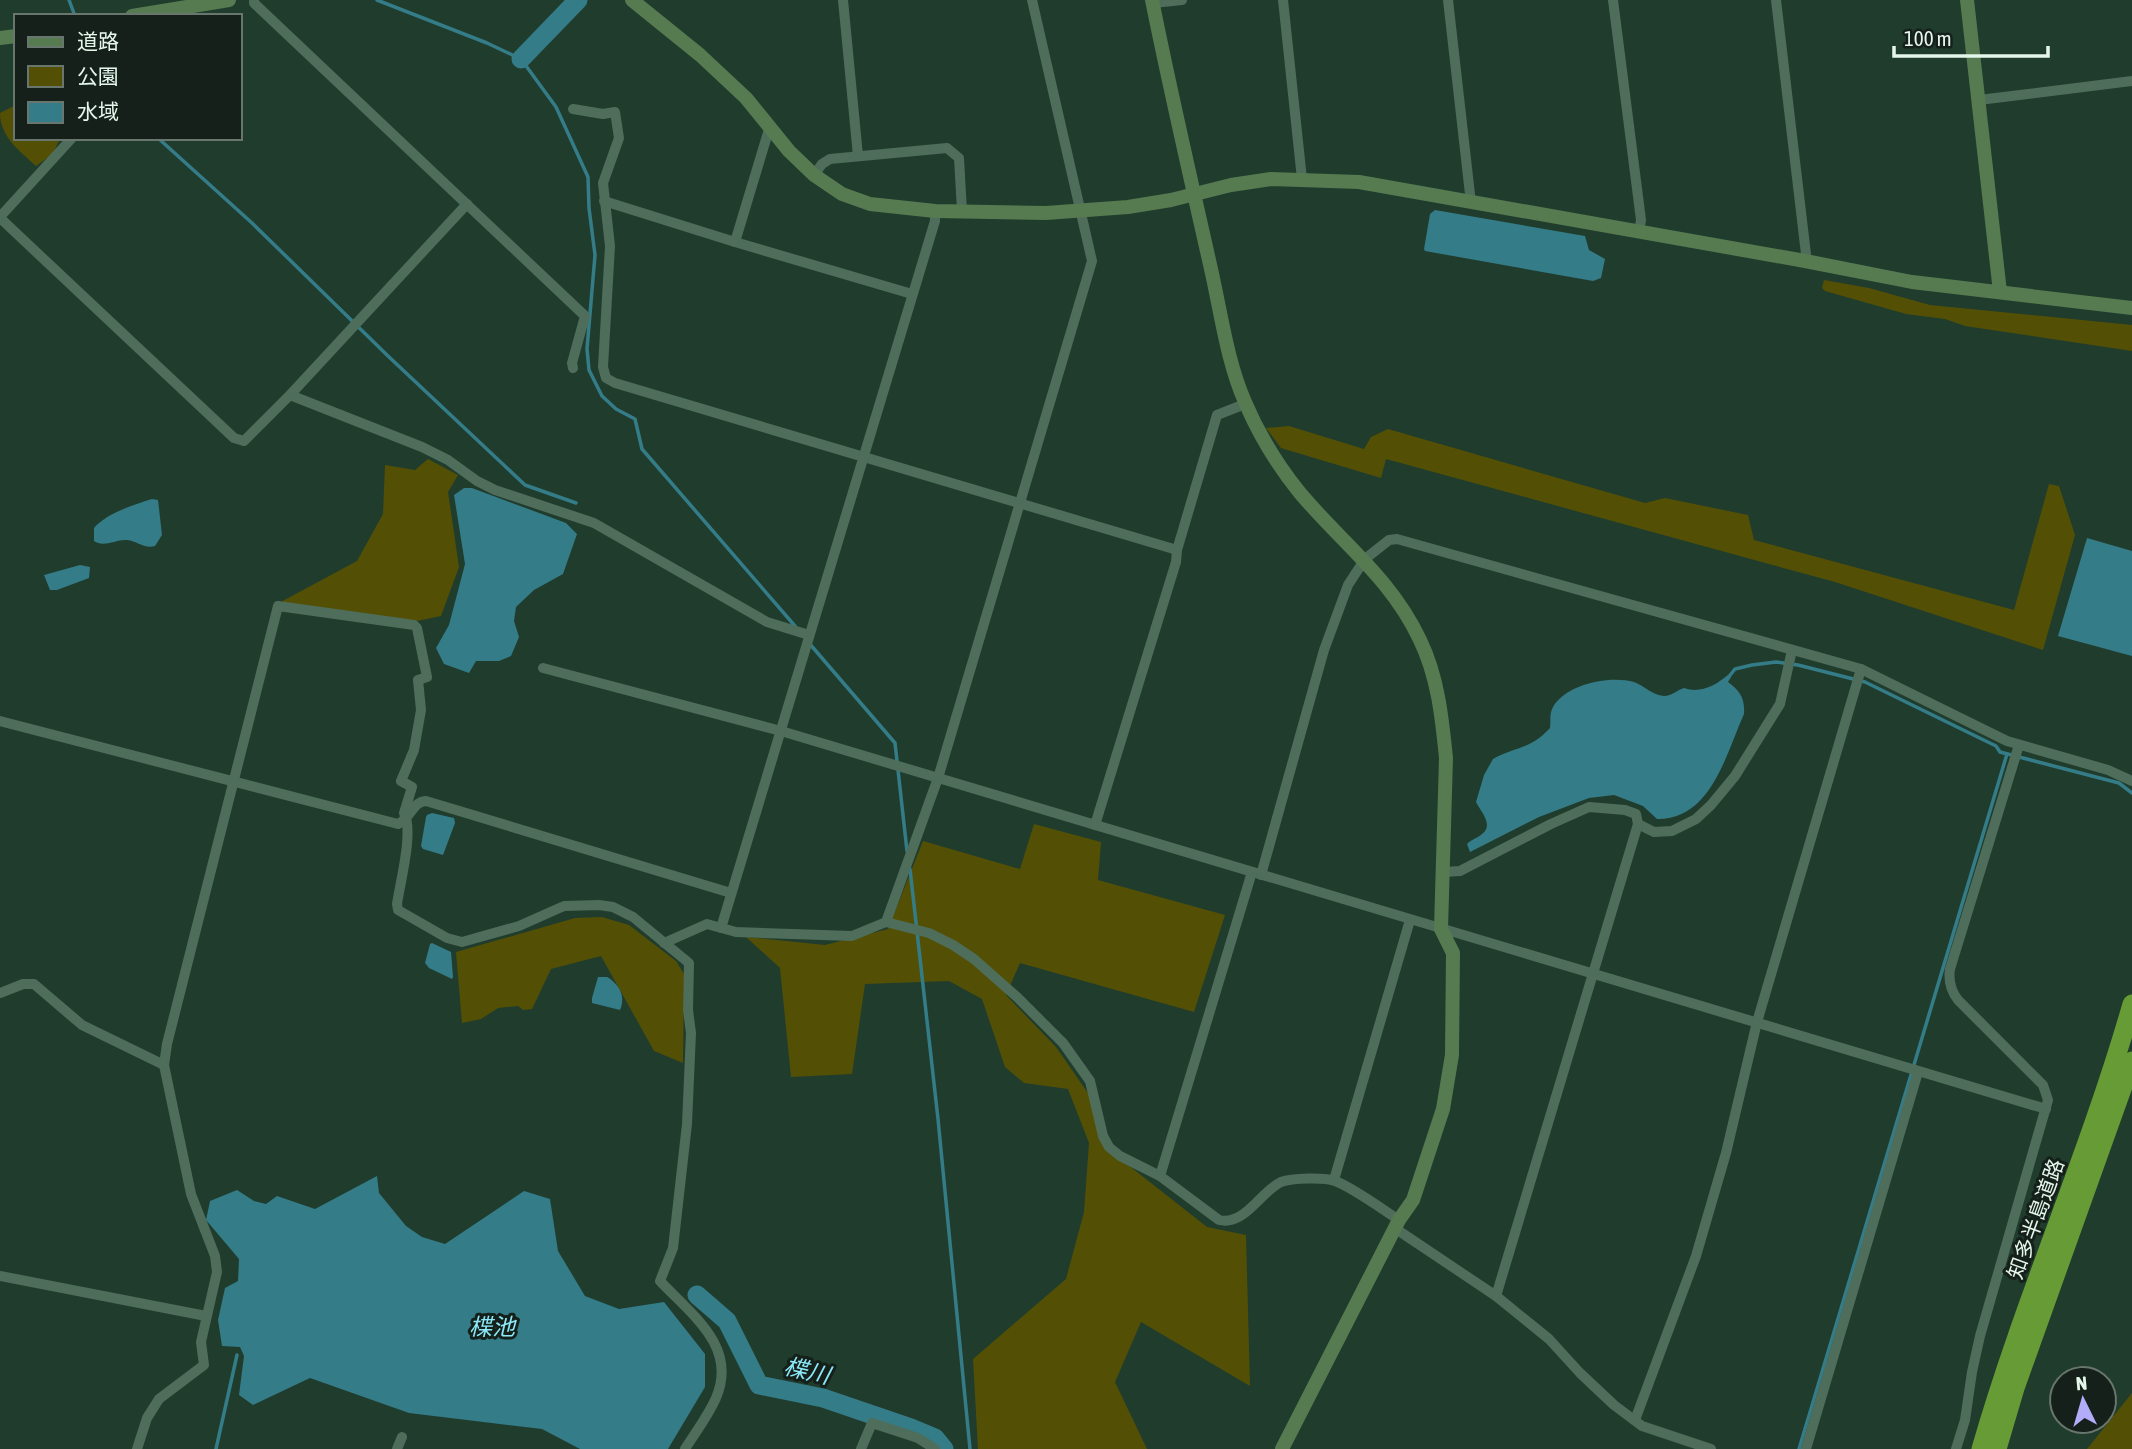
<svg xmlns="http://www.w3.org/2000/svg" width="2132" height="1449" font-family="'Asap Condensed','Noto Sans JP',sans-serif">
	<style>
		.green { fill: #535005 }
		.water { fill: #347c88 }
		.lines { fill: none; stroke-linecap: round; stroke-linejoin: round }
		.stream { stroke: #347c88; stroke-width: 3.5 }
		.river { stroke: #347c88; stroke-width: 19 }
		.street { stroke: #4f6d5b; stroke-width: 10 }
		.secondary { stroke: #567b50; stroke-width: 14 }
		.highway { stroke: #669b35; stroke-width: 19 }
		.labels { text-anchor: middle; stroke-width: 6; stroke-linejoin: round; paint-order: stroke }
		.street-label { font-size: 21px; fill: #e5f6eb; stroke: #142019 }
		.water-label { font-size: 23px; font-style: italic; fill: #8ce9f9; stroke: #142019 }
	</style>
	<rect width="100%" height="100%" fill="#203c2d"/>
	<!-- green -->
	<g class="green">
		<path d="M16,105V138H60L53,154L36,166C20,151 0,137 0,113Z"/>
		<path d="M1824,280L1869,288L1930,305L2132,325V351L1965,326L1945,319L1906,314L1825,291L1822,288Z"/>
		<path d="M1289,426L1364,449L1371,437L1388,429L1645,503L1665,498L1748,515L1754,540L2014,610L2049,484L2059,486L2075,535L2043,650L1835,582L1386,459L1381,478L1281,448L1266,428Z"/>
		<path d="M428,459L458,475L448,492L459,567L441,616L417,621L277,604L357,561L383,514L385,465L415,470Z"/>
		<path d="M1034,824L1101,842L1098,880L1225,915L1194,1012L1020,963L1006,995L1056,1047L1090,1096L1104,1146L1207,1227L1246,1235L1250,1386L1141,1322L1115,1382L1147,1449H978L973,1359L1066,1279L1084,1212L1089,1143L1068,1089L1024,1083L1005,1067L982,999L949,981L865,984L852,1074L791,1077L780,968L746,937L825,945L888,929L923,841L1020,869Z"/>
		<path d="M602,917L629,925L676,961L684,974L683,1063L654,1051L601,956L551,969L532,1009L523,1010L518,1006L498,1008L481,1019L462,1023L456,952L575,918Z"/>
		<path d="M2132,1393V1449H2087Z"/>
	</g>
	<!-- water -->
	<g class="water">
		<path d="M1435,210L1585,236L1589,250L1605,259L1601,278L1593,281L1425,251L1424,249L1430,214Z"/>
		<path d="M464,488H472L566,523L577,534L563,574L534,590L516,607L514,621L519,637L511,656L499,661H476L469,673L444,664L436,648L449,625L465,564L454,495Z"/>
		<path d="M152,499L158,500L162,535L155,546C143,549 138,541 127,540C116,539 104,548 94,541V528C107,513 133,505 152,499Z"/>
		<path d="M2087,538L2132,551V656L2058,636Z"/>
		<path d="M80,565L90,567L89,578L57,590H50L44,575Z"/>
		<path d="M1728,675L1731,677L1728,682C1740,691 1745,698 1744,714C1726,754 1711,820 1657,819L1643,806L1614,795L1589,798L1539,817L1470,852L1467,844C1472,839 1476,839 1482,834C1494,825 1481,812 1476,802L1484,775L1493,759C1515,746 1530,750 1550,728C1551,721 1549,714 1553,707C1566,684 1610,675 1634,682C1645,686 1652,695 1664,696C1672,696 1677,690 1684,688C1700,694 1716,685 1728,675Z"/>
		<path d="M432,813L454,818L455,823L443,855L423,849L421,846L426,817L427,815Z"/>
		<path d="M432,943L451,952L453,977L452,979L429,968L425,963L430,944Z"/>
		<path d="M598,977H607C619,984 626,996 620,1010L592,1003V998Z"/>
		<path d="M377,1176L379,1193L406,1226L422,1237L445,1244L524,1191L550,1199L558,1251L585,1296L619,1309L664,1302L705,1354V1387L668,1449H580L542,1429L409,1413L310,1378L253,1405L239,1395L244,1356L240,1347L222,1346L218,1320L225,1288L238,1281L239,1259L206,1220L210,1201L237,1190L254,1201L266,1204L277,1196L315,1209Z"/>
	</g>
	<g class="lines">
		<!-- stream -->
		<g class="stream">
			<path d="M69,0L75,16"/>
			<path d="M377,0L487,43L521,59L556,107L588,177L589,208L595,255L587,349L589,370L602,396L616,409L635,419L642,449L795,626"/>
			<path d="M158,138L252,223L388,356L525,485L576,503"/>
			<path d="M809,643L895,743L907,851"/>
			<path d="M1727,679L1735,669L1752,665L1776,662L1798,665L1865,682L1996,746L2000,752L2119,783L2132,793"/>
			<path d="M910,869L938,1119L970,1449"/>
			<path d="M216,1449L237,1355"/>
			<path d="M1799,1449L2007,754"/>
		</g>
		<!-- river -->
		<g class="river">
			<path d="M521,59L578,0"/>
			<path d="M697,1295L727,1321L759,1385L823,1398L911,1428L935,1438L944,1449"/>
		</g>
		<!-- street -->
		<g class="street">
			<path d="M254,0V3L585,316L572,363L573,368"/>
			<path d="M843,0L858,156"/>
			<path d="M1283,0L1302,179"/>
			<path d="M1448,0L1471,203"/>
			<path d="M1613,0L1641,220L1639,232"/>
			<path d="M1776,0L1806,254L1805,261"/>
			<path d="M1153,3L1182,0"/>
			<path d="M1979,100L2132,81"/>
			<path d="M573,109L603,114L615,112L619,138L603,183L610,246L603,367L606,378L615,383L1177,550"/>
			<path d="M770,126L735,242L912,294"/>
			<path d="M814,175L822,164L830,159L947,148L959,158L962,211"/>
			<path d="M604,201L735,242"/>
			<path d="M0,217L72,138"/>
			<path d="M0,218L234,438L244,441L290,395L467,204"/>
			<path d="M290,395L422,447L448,460L477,481L495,490L594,523L767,622L809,635"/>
			<path d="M543,668L781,731L2046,1109"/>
			<path d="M0,721L398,824C413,816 412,802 426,801L731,893"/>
			<path d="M1638,824L1654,832L1672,831L1696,819L1711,805L1735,776L1780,704L1792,650"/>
			<path d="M1095,825L1176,562L1177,550L1217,415L1245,404"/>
			<path d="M1443,872L1460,871L1551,824L1589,807L1625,810L1636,814L1638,824L1496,1296"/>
			<path d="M1261,875L1324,650L1348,585L1365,559L1389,540L1397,539L1861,669L2007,741L2108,770L2132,781"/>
			<path d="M886,922L938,778L1092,261L1032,0"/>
			<path d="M721,928L935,221V211"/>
			<path d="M664,943L707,924L736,932L852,936L886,922L929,933L953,945L974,959L1017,997L1063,1043L1090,1081L1103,1136L1109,1147L1120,1156L1160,1176L1219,1220C1245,1226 1260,1192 1281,1182C1292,1178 1324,1177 1335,1181C1352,1187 1382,1209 1399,1220"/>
			<path d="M0,993L23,984H34L82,1025L164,1065"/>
			<path d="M1160,1176L1252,872"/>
			<path d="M1334,1180L1410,920"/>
			<path d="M1396,1229L1496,1296L1549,1339L1580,1373L1614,1405L1642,1426L1711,1449"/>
			<path d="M0,1276L206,1316"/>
			<path d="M1635,1420L1696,1256L1726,1153L1757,1022L1861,669"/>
			<path d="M137,1449L147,1418L159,1399L204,1365L201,1342L217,1272L215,1256L191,1194L164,1065L167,1044L278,606L414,625L417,628L427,677L418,680L421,710L414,750L401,781L412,787L404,813C414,831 400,883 397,904L398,910L447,938L462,942L519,926L564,906L599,905L613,907L633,917L689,963L688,1010L691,1033L687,1124L673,1248L660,1281C692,1315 738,1347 716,1398C708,1416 695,1433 685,1449"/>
			<path d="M397,1449L402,1437"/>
			<path d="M861,1449L872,1423L918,1438L935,1449"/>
			<path d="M1806,1449L1918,1072"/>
			<path d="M1956,1449L1965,1420L1972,1372L1980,1336L2048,1100L2043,1085L1958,1000C1951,991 1948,982 1950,969L2019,745"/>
		</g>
		<!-- secondary -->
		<g class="secondary">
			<path d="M632,0L700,55L746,98L789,151L814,175L842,194L870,204L935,211L1046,213L1128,207L1171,200L1231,185L1271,179L1359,182L1805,261L1912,282L2132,308"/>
			<path d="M1152,0C1170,90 1191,180 1211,269C1221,313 1227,361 1245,402C1259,435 1278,466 1300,493C1342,543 1391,578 1420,640C1438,677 1442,718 1446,758L1441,929L1453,953L1452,1055L1443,1109L1413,1200L1399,1220L1282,1449"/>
			<path d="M1967,0L2000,292"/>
			<path d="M132,16L229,0"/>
			<path d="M0,38L16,36"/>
		</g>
		<!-- highway -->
		<g class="highway">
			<path d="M1981,1449C2024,1299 2089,1155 2132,1004"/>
			<path d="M1997,1449L2015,1388L2132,1061"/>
		</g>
	</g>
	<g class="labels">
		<!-- street labels -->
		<g class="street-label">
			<text transform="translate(2036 1219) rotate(-70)" y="7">知多半島道路</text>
		</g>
		<!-- water labels -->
		<g class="water-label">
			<text x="492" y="1335">楪池</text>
			<text transform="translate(807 1371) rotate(13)" y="8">楪川</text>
		</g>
	</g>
	<!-- legend -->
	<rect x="14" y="14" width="228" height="126" fill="#142019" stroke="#68766d" stroke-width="2"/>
	<rect x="28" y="37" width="35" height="10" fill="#567b50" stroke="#68766d" stroke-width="2"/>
	<text x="77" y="49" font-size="21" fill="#e5f6eb">道路</text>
	<rect x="28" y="66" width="35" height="21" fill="#535005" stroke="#68766d" stroke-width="2"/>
	<text x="77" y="84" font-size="21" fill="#e5f6eb">公園</text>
	<rect x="28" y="102" width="35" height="21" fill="#347c88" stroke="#68766d" stroke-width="2"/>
	<text x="77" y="119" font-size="21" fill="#e5f6eb">水域</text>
	<!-- north arrow -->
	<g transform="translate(2083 1400) rotate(355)"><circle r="33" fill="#142019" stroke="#68766d" stroke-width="2"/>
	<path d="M0-5L12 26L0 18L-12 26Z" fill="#b3adf9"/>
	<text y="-10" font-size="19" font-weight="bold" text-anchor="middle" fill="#e5f6eb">N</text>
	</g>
	<!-- scale -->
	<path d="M1894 46v10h154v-10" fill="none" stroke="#e5f6eb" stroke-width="3.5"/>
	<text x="1904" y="46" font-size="21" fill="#e5f6eb" stroke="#142019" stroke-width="5" paint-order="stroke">100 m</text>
</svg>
